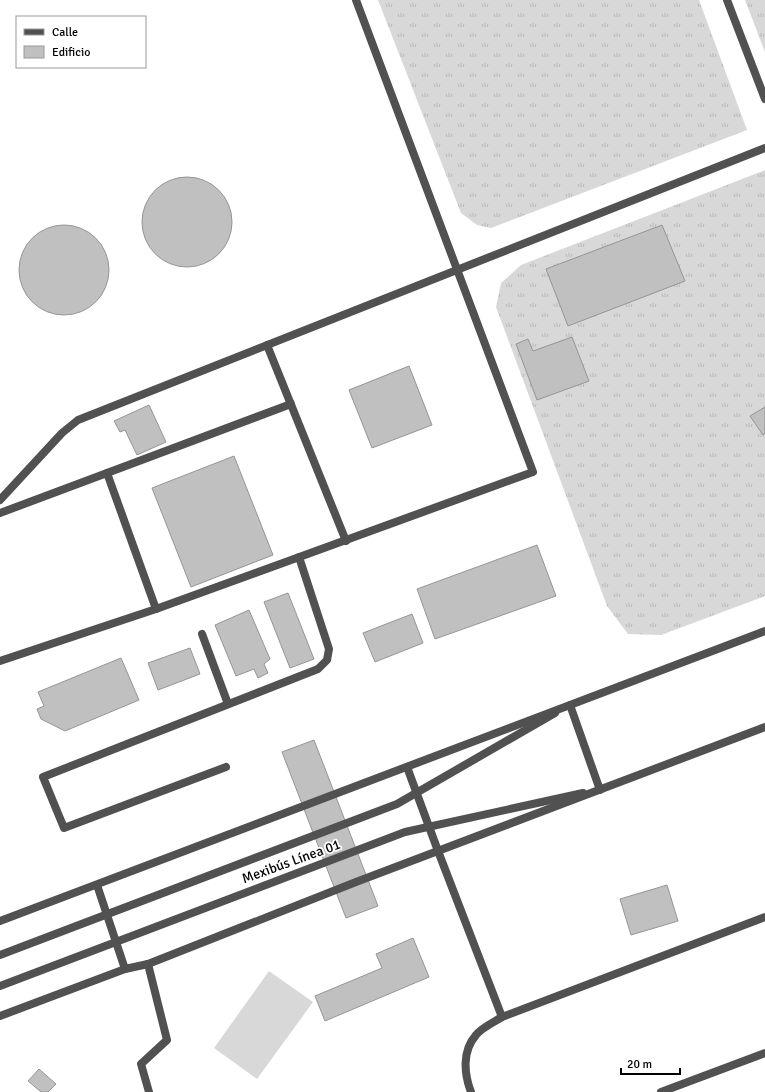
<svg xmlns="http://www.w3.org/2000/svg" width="765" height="1092" font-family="Signika,sans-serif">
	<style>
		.grass { fill: url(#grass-tufts) }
		.pitch { fill: #d8d8d8 }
		.building { fill: #c0c0c0; stroke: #959595 }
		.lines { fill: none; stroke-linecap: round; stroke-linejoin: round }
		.service { stroke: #515151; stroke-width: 8 }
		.tertiary { stroke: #515151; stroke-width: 8 }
		.labels { text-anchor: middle; stroke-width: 3.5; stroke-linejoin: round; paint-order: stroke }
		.street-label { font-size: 14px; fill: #000; stroke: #fff }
	</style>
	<defs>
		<pattern id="grass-tufts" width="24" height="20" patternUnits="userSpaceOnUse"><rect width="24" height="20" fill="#d8d8d8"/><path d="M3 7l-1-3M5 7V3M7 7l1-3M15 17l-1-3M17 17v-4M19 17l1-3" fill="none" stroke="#b8b8b8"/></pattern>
	</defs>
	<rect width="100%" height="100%" fill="#fff"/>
	<!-- grass -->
	<g class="grass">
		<path d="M378,0H699L747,130L491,228L477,225L461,213Z"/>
		<path d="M745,0H765V52Z"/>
		<path d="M765,170V596L661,635L628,634L607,606L496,307L501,283L521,265Z"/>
	</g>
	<!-- pitch -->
	<path class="pitch" d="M269,971L313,1002L257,1079L214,1048Z"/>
	<!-- building -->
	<g class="building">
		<circle cx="187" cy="222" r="45"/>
		<path d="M662,225L685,281L568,326L546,269Z"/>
		<circle cx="64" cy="270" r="45"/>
		<path d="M572,337L589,381L537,400L516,344L528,339L533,351Z"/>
		<path d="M409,366L432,425L372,448L349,390Z"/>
		<path d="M149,405L166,442L137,455L125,430L120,432L114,421Z"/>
		<path d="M765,407V433L763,435L750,416Z"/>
		<path d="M234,456L273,555L191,587L152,488Z"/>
		<path d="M537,545L556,596L435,639L417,589Z"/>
		<path d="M288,593L314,659L290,668L264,602Z"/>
		<path d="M249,610L270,659L264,664L268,673L258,678L254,669L236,676L215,625Z"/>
		<path d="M412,614L423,643L375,662L363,633Z"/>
		<path d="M190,648L200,674L158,690L148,663Z"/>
		<path d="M121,658L139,700L65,731L41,719L37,709L44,706L38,692Z"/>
		<path d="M314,740L378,906L346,918L282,752Z"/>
		<path d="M667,885L678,921L631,935L620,899Z"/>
		<path d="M413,938L429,977L325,1021L315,996L382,968L376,954Z"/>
		<path d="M39,1069L56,1084L48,1092H41L28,1081Z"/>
	</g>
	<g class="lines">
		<!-- service -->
		<g class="service">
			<path d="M727,0L765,99"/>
			<path d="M267,345L346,541"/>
			<path d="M107,473L291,404"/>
			<path d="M0,500L62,433L78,420L765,148"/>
			<path d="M0,513L107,473L156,609"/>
			<path d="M202,634L228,704"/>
			<path d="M0,661L156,609L533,472L356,0"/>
			<path d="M226,767L64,828L43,777L318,669L327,660L329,649L299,557"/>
			<path d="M438,851L502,1017"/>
			<path d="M0,955L397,804L555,713"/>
			<path d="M148,964L167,1040L141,1064L149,1092"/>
			<path d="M0,986L405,832L583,793"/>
			<path d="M471,1092C464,1074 462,1051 476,1035C481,1028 494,1022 502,1017L765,917"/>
			<path d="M661,1092L765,1053"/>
		</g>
		<!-- tertiary -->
		<g class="tertiary">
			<path d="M570,705L600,790"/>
			<path d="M407,767L438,851"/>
			<path d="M97,885L125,969"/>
			<path d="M0,921L765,631"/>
			<path d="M0,1016L125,969L148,964L356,882L765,727"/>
		</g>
	</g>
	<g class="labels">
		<!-- street labels -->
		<g class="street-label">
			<text transform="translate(291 861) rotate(-20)" y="5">Mexibús Línea 01</text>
		</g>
	</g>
	<!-- legend -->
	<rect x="16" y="16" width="130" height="52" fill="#ffffff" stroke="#999999"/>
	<rect x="24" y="29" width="20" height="6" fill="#515151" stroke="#999999"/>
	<text x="52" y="36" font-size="12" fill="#000000">Calle</text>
	<rect x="24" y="46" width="20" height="12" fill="#c0c0c0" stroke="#999999"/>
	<text x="52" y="56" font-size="12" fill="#000000">Edificio</text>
	<!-- scale -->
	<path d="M621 1068v6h59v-6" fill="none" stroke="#000000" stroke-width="2"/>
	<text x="627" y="1068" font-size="12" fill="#000000" stroke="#ffffff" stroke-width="3" paint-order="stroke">20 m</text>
</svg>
